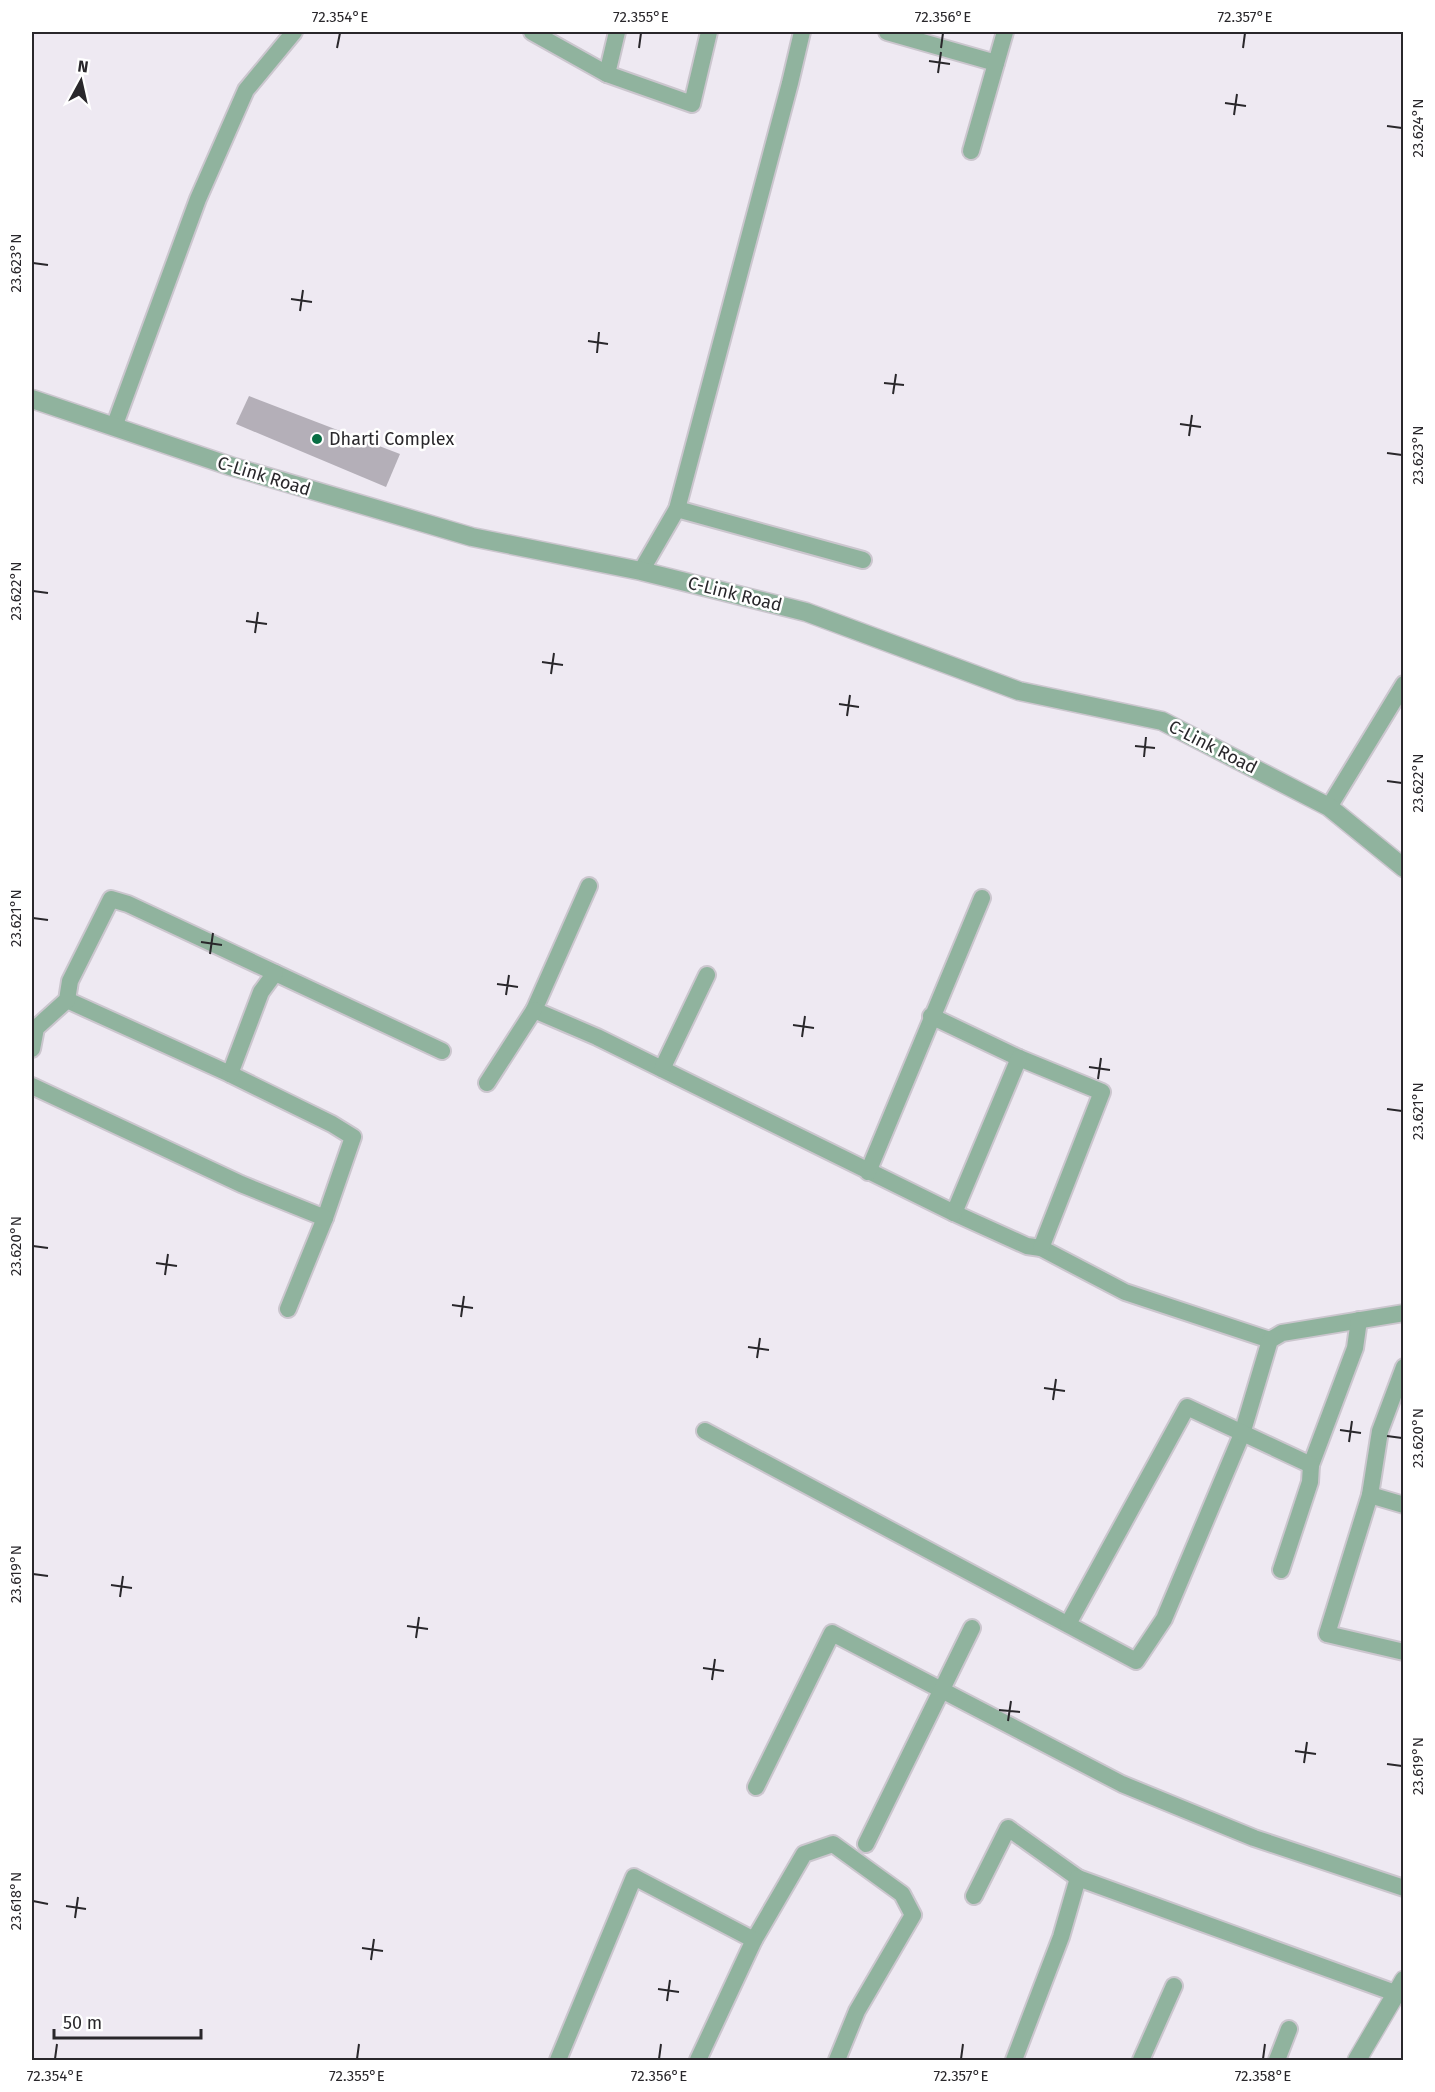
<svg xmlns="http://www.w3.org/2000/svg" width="1435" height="2092" font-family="'Fira Sans',sans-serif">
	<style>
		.building { fill: #b4afb8 }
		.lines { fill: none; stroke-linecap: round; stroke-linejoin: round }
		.minor-casing { stroke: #cbc6ce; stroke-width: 20 }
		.tertiary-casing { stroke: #cbc6ce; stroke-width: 21 }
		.minor { stroke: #90b39e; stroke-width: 16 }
		.tertiary { stroke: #90b39e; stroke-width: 18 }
		.ticks { fill: none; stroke: #29272b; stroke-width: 2 }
		.poi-dot { fill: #086e44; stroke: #fff; stroke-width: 2 }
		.labels { text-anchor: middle; stroke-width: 5; stroke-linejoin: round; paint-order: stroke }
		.poi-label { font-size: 18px; fill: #29272b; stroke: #fff; text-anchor: start }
		.street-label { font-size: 18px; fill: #29272b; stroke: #fff }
		.neatline { fill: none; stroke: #29272b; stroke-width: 2 }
		.ticks-label { font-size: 15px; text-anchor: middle; fill: #29272b }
	</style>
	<rect width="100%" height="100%" fill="#eee9f2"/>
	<!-- building -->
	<path class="building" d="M249,396L400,454L386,487L236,424Z"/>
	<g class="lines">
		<!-- minor casing -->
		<g class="minor-casing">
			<g id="minor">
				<path d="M532,32L607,74"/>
				<path d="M617,32L607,74L692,104L709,32"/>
				<path d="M887,32L996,63"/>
				<path d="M971,151L1005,32"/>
				<path d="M114,427L198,199L246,90L294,32"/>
				<path d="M677,509L863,560"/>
				<path d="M641,571L677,509L790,83L802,32"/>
				<path d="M1329,807L1404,684"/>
				<path d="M589,886L534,1010L597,1037L954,1213L1027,1246L1041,1248L1125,1292L1270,1340"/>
				<path d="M67,1000L230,1074L332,1124L353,1137L325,1218L288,1309"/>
				<path d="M931,1016L1019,1058L1102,1092L1041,1248"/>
				<path d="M32,1049L36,1028L67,1000L70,981L111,899L128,904L442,1051"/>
				<path d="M662,1069L707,975"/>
				<path d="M230,1074L261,992L275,973"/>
				<path d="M487,1083L534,1010"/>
				<path d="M32,1086L241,1184L325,1218"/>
				<path d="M868,1172L982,898"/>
				<path d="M954,1213L1019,1058"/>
				<path d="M1404,1367L1380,1431L1370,1495L1327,1634L1404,1652"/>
				<path d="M705,1431L1136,1661L1164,1619L1242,1434L1270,1340L1282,1333L1404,1313"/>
				<path d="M1370,1495L1404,1505"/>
				<path d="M1281,1570L1310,1482L1311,1465L1355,1348L1359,1320"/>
				<path d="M1068,1624L1187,1407L1311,1465"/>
				<path d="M756,1787L832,1633L1122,1784L1254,1838L1404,1888"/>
				<path d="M866,1844L972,1628"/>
				<path d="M974,1896L1008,1828L1078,1878"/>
				<path d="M754,1940L804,1854L833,1844L902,1894L913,1915L857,2011L837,2060"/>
				<path d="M558,2060L634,1877L754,1940L698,2060"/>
				<path d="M1014,2060L1061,1937L1078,1878L1395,1993"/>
				<path d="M1141,2060L1174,1986"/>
				<path d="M1277,2060L1289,2029"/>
			</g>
		</g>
		<!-- tertiary casing -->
		<g class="tertiary-casing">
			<g id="tertiary">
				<path d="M32,399L230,466L472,537L641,571L806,612L1019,691L1162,721L1329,807L1404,868"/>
				<path d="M1357,2060L1404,1980"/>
			</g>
		</g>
		<!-- minor -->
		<use href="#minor" class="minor"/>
		<!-- tertiary -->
		<use href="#tertiary" class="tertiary"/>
	</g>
	<!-- ticks -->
	<path class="ticks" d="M337,48L340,33M639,48L641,33M941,48L943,33M1243,48L1245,33M929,61L950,64M938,73L941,52M1225,103L1246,106M1234,115L1237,94M1387,126L1402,128M33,263L48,265M291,299L312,302M300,311L303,290M588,341L608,344M597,353L599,332M884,383L904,385M893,394L896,374M1180,424L1201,427M1189,436L1192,415M1387,453L1402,455M33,591L48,593M246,621L267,624M255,633L258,612M542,662L563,665M551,674L554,653M839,704L859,707M847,716L850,695M1135,746L1155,748M1144,757L1146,737M1387,781L1402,783M33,918L48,920M201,942L222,945M210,954L213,933M497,984L518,987M506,995L509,975M793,1025L814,1028M802,1037L805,1016M1089,1067L1110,1070M1098,1079L1101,1058M1387,1109L1402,1111M33,1246L48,1248M156,1263L177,1266M165,1275L168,1254M452,1305L473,1308M461,1317L464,1296M748,1347L769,1350M757,1358L760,1338M1044,1388L1065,1391M1053,1400L1056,1379M1340,1430L1361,1433M1387,1436L1402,1438M1349,1442L1352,1421M33,1574L48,1576M111,1585L132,1588M120,1597L123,1576M407,1626L428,1629M416,1638L419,1617M703,1668L724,1671M712,1680L715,1659M999,1710L1020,1712M1008,1721L1011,1701M1295,1751L1316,1754M1304,1763L1307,1742M1387,1764L1402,1766M33,1901L48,1904M66,1906L86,1909M75,1918L78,1897M362,1948L383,1951M371,1960L374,1939M658,1989L679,1992M667,2001L670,1980M55,2059L57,2044M357,2059L359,2044M659,2059L661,2044M961,2059L963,2044M1263,2059L1265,2044"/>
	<!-- markers -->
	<circle class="poi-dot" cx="317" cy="439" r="6"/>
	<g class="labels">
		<!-- poi labels -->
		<g class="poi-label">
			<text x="329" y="445">Dharti Complex</text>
		</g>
		<!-- street labels -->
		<g class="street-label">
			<text transform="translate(264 476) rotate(17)" y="6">C-Link Road</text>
			<text transform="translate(735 594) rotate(14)" y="6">C-Link Road</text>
			<text transform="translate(1213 747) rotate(27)" y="6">C-Link Road</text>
		</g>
	</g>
	<!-- border -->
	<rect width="1435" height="2092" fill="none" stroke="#ffffff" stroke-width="66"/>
	<!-- north arrow -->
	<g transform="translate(81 81) rotate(8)" stroke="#ffffff" stroke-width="4.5" paint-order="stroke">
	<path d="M0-4.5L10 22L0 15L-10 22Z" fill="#29272b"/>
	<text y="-9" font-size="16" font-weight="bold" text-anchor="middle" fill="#29272b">N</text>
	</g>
	<!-- scale -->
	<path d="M54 2029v9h147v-9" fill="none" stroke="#29272b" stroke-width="3"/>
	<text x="63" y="2029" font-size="18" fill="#29272b" stroke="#ffffff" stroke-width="4.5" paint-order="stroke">50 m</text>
	<rect x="33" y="33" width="1369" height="2026" class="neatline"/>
	<g class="ticks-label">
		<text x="340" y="22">72.354°E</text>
		<text x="641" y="22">72.355°E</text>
		<text x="943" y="22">72.356°E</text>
		<text x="1245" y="22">72.357°E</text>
		<text transform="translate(1418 128) rotate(-90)" y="5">23.624°N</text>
		<text transform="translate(16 263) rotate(-90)" y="5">23.623°N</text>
		<text transform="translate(1418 455) rotate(-90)" y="5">23.623°N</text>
		<text transform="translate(16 591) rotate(-90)" y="5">23.622°N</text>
		<text transform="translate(1418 783) rotate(-90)" y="5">23.622°N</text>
		<text transform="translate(16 918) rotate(-90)" y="5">23.621°N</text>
		<text transform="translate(1418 1111) rotate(-90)" y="5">23.621°N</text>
		<text transform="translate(16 1246) rotate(-90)" y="5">23.620°N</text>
		<text transform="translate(1418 1438) rotate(-90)" y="5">23.620°N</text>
		<text transform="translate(16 1574) rotate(-90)" y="5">23.619°N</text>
		<text transform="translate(1418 1766) rotate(-90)" y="5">23.619°N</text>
		<text transform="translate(16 1901) rotate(-90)" y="5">23.618°N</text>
		<text x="55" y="2081">72.354°E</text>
		<text x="357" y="2081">72.355°E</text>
		<text x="659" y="2081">72.356°E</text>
		<text x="961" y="2081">72.357°E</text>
		<text x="1263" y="2081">72.358°E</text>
	</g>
</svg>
